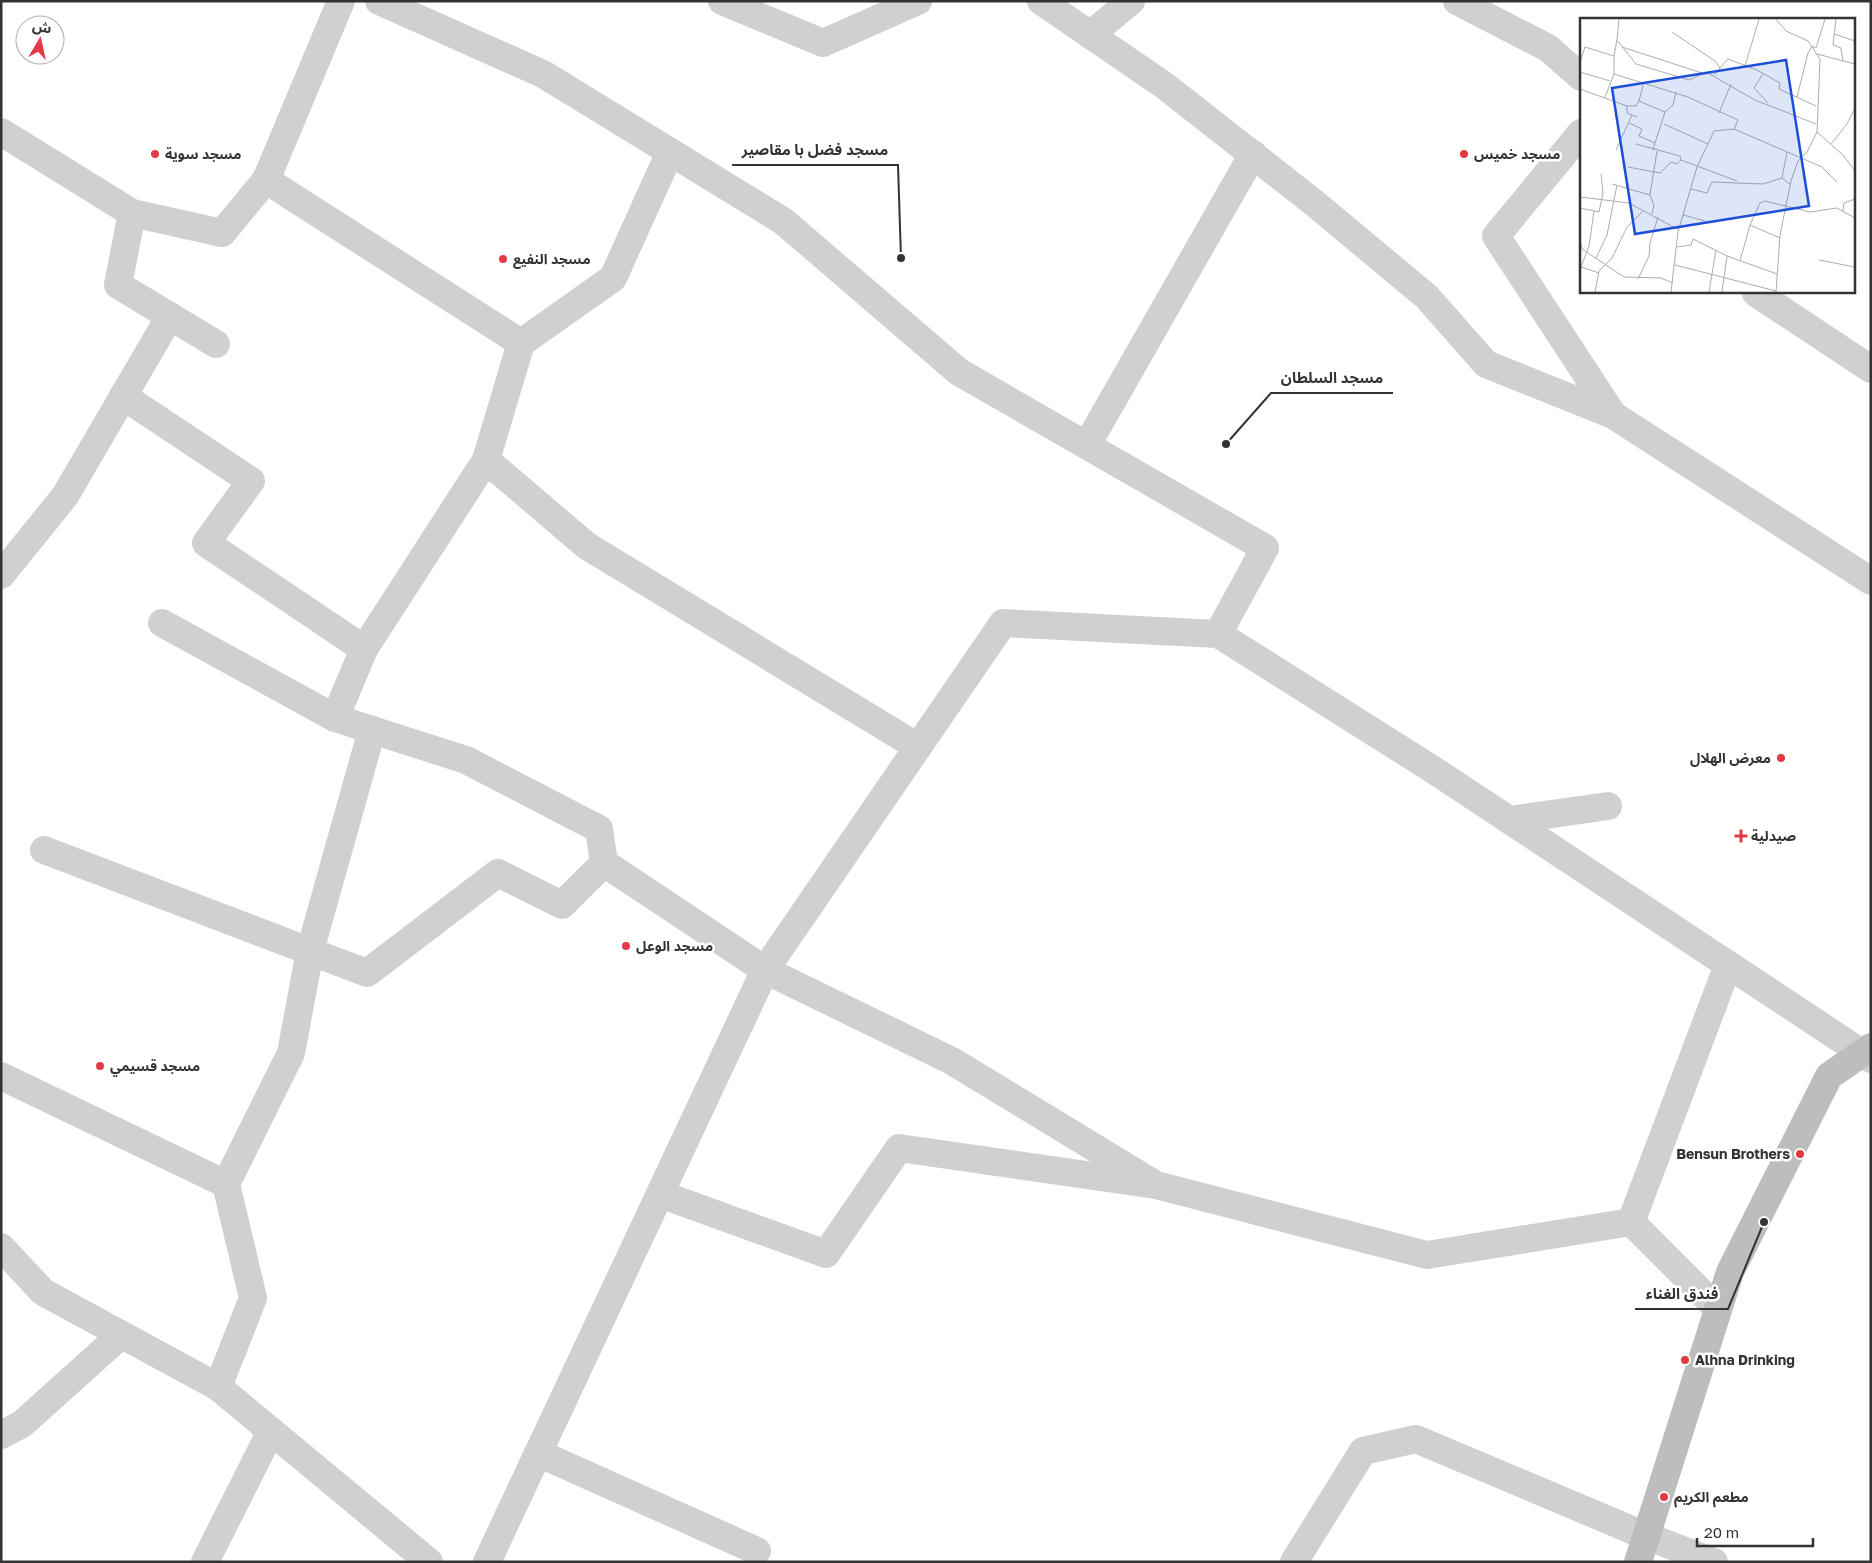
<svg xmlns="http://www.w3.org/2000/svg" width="1872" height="1563" font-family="'Golos Text','Noto Sans Arabic',sans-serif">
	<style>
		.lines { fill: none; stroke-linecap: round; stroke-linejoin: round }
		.minor { stroke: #d0d0d0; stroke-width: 28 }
		.tertiary { stroke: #d0d0d0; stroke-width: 28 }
		.secondary { stroke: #bdbdbd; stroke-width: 28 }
		.poi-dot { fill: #e63946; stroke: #fff; stroke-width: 2 }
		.labels { text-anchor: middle; stroke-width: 5; stroke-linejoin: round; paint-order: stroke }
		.poi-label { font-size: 14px; font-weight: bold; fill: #333; stroke: #fff; text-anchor: start }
		.inset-road { fill: none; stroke: #adadad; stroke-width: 1 }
		.view { fill: #1d4ed8; fill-opacity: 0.15; stroke: #1d4ed8; stroke-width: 2.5 }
		.inset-edge { fill: none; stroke: #333; stroke-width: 2.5 }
		.leader { fill: none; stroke: #333; stroke-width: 2 }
		.callout-dot { fill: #333; stroke: #fff; stroke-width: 2 }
		.callout-label { font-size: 15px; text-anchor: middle; font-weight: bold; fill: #333; stroke: #fff; stroke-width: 5; stroke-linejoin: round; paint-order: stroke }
	</style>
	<rect width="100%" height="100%" fill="#fff"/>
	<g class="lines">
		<!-- minor -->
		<g class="minor">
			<path d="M379,1L543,74L783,221L959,372L1265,548L1218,634"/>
			<path d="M1457,1L1548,48L1581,77"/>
			<path d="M1090,35L1131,1"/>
			<path d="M1,132L132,213L222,233L266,180L521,343L613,278L670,152"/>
			<path d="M1581,133L1496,236L1613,415"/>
			<path d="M266,180L341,1"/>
			<path d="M132,213L118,285L216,344"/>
			<path d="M1756,291V293L1871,369"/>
			<path d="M123,396L251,481L206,543L364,649L335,718"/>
			<path d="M1087,445L1253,154"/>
			<path d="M486,460L587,546L918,747"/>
			<path d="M1,575L65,496L170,316"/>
			<path d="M162,623L335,718L466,760L599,829L604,863"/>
			<path d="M364,649L486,460L521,343"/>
			<path d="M1510,820L1608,806"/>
			<path d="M44,850L367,973L498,873L562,905L604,863L765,970L952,1061L1156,1185"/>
			<path d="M1,1076L226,1184L253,1298L218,1387"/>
			<path d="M226,1184L291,1053L310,951L372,730"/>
			<path d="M660,1194L826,1254L899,1148L1156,1185L1427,1255L1631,1222"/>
			<path d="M1,1247L43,1292L218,1387L429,1562"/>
			<path d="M1718,1309L1631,1222L1728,965"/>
			<path d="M1,1435L22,1424L121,1335"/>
			<path d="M538,1453L757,1551"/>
			<path d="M205,1562L271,1431"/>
			<path d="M1294,1562L1363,1451L1416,1439L1646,1536L1714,1562"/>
		</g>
		<!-- tertiary -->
		<g class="tertiary">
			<path d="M722,1L823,43L918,1"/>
			<path d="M1041,1L1165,86L1313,202L1427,297L1486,364L1613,415L1871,581"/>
			<path d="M487,1562L765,970L1003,623L1218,634L1429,767L1871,1059"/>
		</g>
		<!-- secondary -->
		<path class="secondary" d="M1638,1562L1730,1272L1829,1076L1871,1047"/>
	</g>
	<!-- markers -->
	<g class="poi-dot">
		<circle cx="155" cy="154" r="5"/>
		<circle cx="1464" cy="154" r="5"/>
		<circle cx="503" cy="259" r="5"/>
		<circle cx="1781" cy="758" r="5"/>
		<path d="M1738.5 828.5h5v5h5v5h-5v5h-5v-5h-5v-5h5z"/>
		<circle cx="626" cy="946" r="5"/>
		<circle cx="100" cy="1066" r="5"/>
		<circle cx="1800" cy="1154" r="5"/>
		<circle cx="1685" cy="1360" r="5"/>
		<circle cx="1664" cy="1497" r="5"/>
	</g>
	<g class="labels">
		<!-- poi labels -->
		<g class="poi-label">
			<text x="165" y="159">مسجد سوية</text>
			<text x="1474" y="159">مسجد خميس</text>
			<text x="513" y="264">مسجد النفيع</text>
			<text x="1771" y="763" text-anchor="end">معرض الهلال</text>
			<text x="1751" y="841">صيدلية</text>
			<text x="636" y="951">مسجد الوعل</text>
			<text x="110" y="1071">مسجد قسيمي</text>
			<text x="1790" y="1159" text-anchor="end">Bensun Brothers</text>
			<text x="1695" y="1365">Alhna Drinking</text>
			<text x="1674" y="1502">مطعم الكريم</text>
		</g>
	</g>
	<!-- overview -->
	<g transform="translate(1580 18)">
		<rect width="275" height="275" fill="#fff"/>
		<path class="inset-road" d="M39,1L37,22L56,46L109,62L126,54L175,82L236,106M256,1L253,27L261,30L263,43M92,14L135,43L140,50M254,16L275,23M42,29L122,55M237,36L275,46M0,44L5,29L34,38L37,22M165,48L179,1M0,54L30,63M34,56L108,79L158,102L154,111M183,56L174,70L188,85M134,57L148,41L177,52L200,65L199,71L236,88M0,71L47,88H56L59,83L85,94L93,87L96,74M25,79L34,56V38M217,79L228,35L232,28L236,30L245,1M59,83L64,64M47,88V95L57,99M139,95L151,66M49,105L62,111L59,118L75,125L73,132M84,106L128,126M275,106V124M237,114L263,137L275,153M75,125L85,94M56,126L100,138L101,142M251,126L267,106L275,90M36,132L52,97M207,134L202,160L211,167M48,149L80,155L91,144L97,146L101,142L157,163M32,166L70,177L74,187L72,196M111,171L127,175L132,164L183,166L202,160M70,177L77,133M0,179L49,185L99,212M0,190L19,194L23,175L21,156M14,193L9,228L1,249L19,255M263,193L264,185L275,181M103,197L125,203M170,207L200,220M0,223L2,231L44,259L81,260L93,265M97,229L111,227L113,221L147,238L197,256M16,240L27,217L37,167M239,242L275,249M160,243L170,207L180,185L185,183L230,194L257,190L275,200M95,247L196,273M58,261L69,238L70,225L78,199M15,274L19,253L32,240L47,209L63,193M91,274L98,214L117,149L134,113L154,111L242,149L257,164M129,274L136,232M142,274L147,238M196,274L200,217L211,163L218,143L227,134L237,114L240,41L228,23L206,13L196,1"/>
		<path class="view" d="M206,42L229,188L55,216L32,70Z"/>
		<rect width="275" height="275" class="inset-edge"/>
	</g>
	<!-- callouts -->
	<path class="leader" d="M901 258L898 165H732M1226 444L1271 393H1393M1764 1222L1728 1309H1635"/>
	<g class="callout-dot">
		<circle cx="901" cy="258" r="5"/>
		<circle cx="1226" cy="444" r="5"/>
		<circle cx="1764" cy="1222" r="5"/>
	</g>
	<g class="callout-label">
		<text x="815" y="155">مسجد فضل با مقاصير</text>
		<text x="1332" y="383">مسجد السلطان</text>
		<text x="1682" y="1299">فندق الغناء</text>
	</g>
	<!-- border -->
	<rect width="1872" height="1563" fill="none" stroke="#333333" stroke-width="5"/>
	<!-- north arrow -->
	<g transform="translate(40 40) rotate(9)"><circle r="24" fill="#ffffff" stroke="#adadad"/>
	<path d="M0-4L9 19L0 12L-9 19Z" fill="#e63946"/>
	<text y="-8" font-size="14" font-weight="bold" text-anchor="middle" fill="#333333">ش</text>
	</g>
	<!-- scale -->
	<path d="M1697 1538v8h116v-8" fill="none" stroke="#333333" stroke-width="2.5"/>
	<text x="1704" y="1538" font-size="15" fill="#333333" stroke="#ffffff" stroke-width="4" paint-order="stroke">20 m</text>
</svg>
